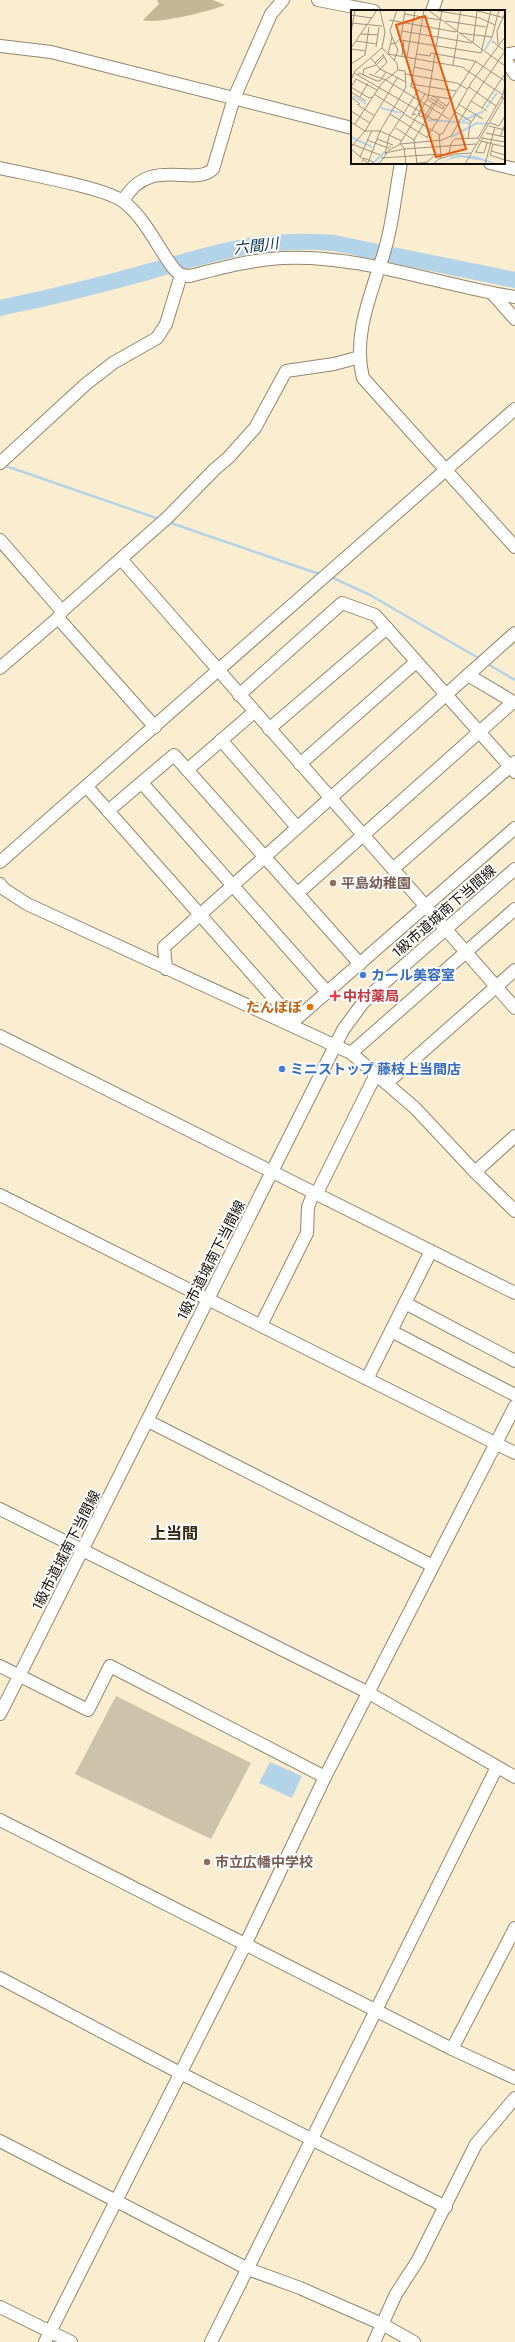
<svg xmlns="http://www.w3.org/2000/svg" width="515" height="2342" font-family="'Exo 2','Noto Sans JP',sans-serif">
	<style>
		.green { fill: #cdc2aa }
		.forest { fill: #c5b697 }
		.water { fill: #b3d3e9 }
		.lines { fill: none; stroke-linecap: round; stroke-linejoin: round }
		.stream { stroke: #b3d3e9; stroke-width: 2.5 }
		.river { stroke: #b3d3e9; stroke-width: 16 }
		.minor-casing { stroke: #92866b; stroke-width: 14 }
		.minor { stroke: #fff; stroke-width: 12 }
		.education-dot { fill: #8d6e63; stroke: #fff; stroke-width: 1.5 }
		.shop-dot { fill: #3f7fe0; stroke: #fff; stroke-width: 1.5 }
		.health-dot { fill: #e0444e; stroke: #fff; stroke-width: 1.5 }
		.food-dot { fill: #e8710a; stroke: #fff; stroke-width: 1.5 }
		.labels { text-anchor: middle; stroke-width: 4; stroke-linejoin: round; paint-order: stroke }
		.education-label { font-size: 14px; font-weight: bold; fill: #785e54; stroke: #fff; text-anchor: start }
		.street-label { font-size: 14px; fill: #110c04; stroke: #fff }
		.shop-label { font-size: 14px; font-weight: bold; fill: #366cbe; stroke: #fff; text-anchor: start }
		.health-label { font-size: 14px; font-weight: bold; fill: #be3a42; stroke: #fff; text-anchor: start }
		.food-label { font-size: 14px; font-weight: bold; fill: #c56008; stroke: #fff; text-anchor: end }
		.water-label { font-size: 15px; font-style: italic; fill: #042f46; stroke: #fff }
		.quarter-label { font-size: 16px; font-weight: bold; fill: #342911; stroke: #fff }
		.inset-river { fill: none; stroke: #b3d3e9; stroke-width: 2 }
		.inset-road { fill: none; stroke: #9d937e; stroke-width: 1 }
		.view { fill: #e8590c; fill-opacity: 0.15; stroke: #e8590c; stroke-width: 2 }
		.inset-edge { fill: none; stroke: #110c04; stroke-width: 2 }
	</style>
	<rect width="100%" height="100%" fill="#fbedd0"/>
	<!-- green -->
	<path class="green" d="M116,1696L251,1763L211,1839L75,1774Z"/>
	<!-- forest -->
	<path class="forest" d="M157,0H213L225,5C211,11 155,25 143,20L159,4Z"/>
	<!-- water -->
	<path class="water" d="M270,1762L302,1776L292,1798L259,1783Z"/>
	<g class="lines">
		<!-- stream -->
		<g class="stream">
			<path d="M3,465L159,519"/>
			<path d="M168,522L322,575"/>
			<path d="M331,577L370,595L480,659"/>
			<path d="M486,663L515,680"/>
		</g>
		<!-- river -->
		<path class="river" d="M0,308C48,298 97,286 144,273C213,253 261,237 334,243L515,280"/>
		<!-- minor casing -->
		<g class="minor-casing">
			<g id="minor">
				<path d="M318,0L374,11"/>
				<path d="M432,11L436,0"/>
				<path d="M0,46L51,52L352,128"/>
				<path d="M504,55L515,53"/>
				<path d="M504,58L515,74"/>
				<path d="M401,163C395,195 392,231 381,262C369,299 353,338 363,378L515,547"/>
				<path d="M490,163L515,169"/>
				<path d="M0,168C26,174 107,188 124,202C146,219 158,249 175,270L181,275L190,276C220,268 250,260 282,258C360,254 438,285 515,297"/>
				<path d="M123,201C150,154 193,188 213,169L234,98L271,14L283,0"/>
				<path d="M492,293L515,319"/>
				<path d="M0,463L86,384L113,363L157,338L166,324L181,275"/>
				<path d="M0,540L62,611"/>
				<path d="M121,559L515,1008"/>
				<path d="M58,618L155,727"/>
				<path d="M0,668L58,618L62,611L168,517L215,469L228,458L255,428L286,371L334,364L360,357"/>
				<path d="M468,675L515,633"/>
				<path d="M239,695L342,603L375,615L515,772"/>
				<path d="M269,729L387,628"/>
				<path d="M221,740L296,826"/>
				<path d="M300,764L416,662"/>
				<path d="M187,770L254,712"/>
				<path d="M142,783L327,992"/>
				<path d="M87,787L294,1021L292,1025"/>
				<path d="M108,811L174,755L360,964"/>
				<path d="M0,862L515,409"/>
				<path d="M393,869L515,762"/>
				<path d="M0,884L4,889L27,904L351,1053L415,1108L475,1172L515,1211"/>
				<path d="M298,893L513,702"/>
				<path d="M166,969L164,947L468,675L515,703"/>
				<path d="M294,1021L515,828"/>
				<path d="M0,1036L515,1293"/>
				<path d="M351,1053L515,909"/>
				<path d="M387,1083L515,970"/>
				<path d="M475,1172L515,1136"/>
				<path d="M317,1193L376,1074"/>
				<path d="M0,1195L515,1453"/>
				<path d="M405,1303L515,1361"/>
				<path d="M261,1325L307,1233L308,1207L314,1192"/>
				<path d="M391,1331L515,1395"/>
				<path d="M367,1379L431,1251"/>
				<path d="M148,1421L433,1566"/>
				<path d="M0,1509L369,1693L515,1777"/>
				<path d="M0,1666L88,1710L110,1666L325,1777"/>
				<path d="M0,1714L343,1030L362,1004L377,989L515,869"/>
				<path d="M0,1820L452,2049L515,2078"/>
				<path d="M0,1978L180,2073L446,2207"/>
				<path d="M452,2049L515,1928"/>
				<path d="M0,2141L248,2269L300,2288L382,2324L414,2342"/>
				<path d="M0,2307L71,2342"/>
				<path d="M45,2342L245,1945L325,1777L515,1406"/>
				<path d="M211,2342L497,1767"/>
				<path d="M374,2342L396,2294L418,2260L476,2144L515,2098"/>
			</g>
		</g>
		<!-- minor -->
		<use href="#minor" class="minor"/>
	</g>
	<!-- markers -->
	<g class="education-dot">
		<circle cx="333" cy="883" r="4"/>
		<circle cx="207" cy="1862" r="4"/>
	</g>
	<g class="shop-dot">
		<circle cx="363" cy="975" r="4"/>
		<circle cx="282" cy="1069" r="4"/>
	</g>
	<path class="health-dot" d="M333 990h4v4h4v4h-4v4h-4v-4h-4v-4h4z"/>
	<circle class="food-dot" cx="310" cy="1007" r="4"/>
	<g class="labels">
		<!-- education labels -->
		<g class="education-label">
			<text x="341" y="888">平島幼稚園</text>
			<text x="215" y="1867">市立広幡中学校</text>
		</g>
		<!-- street labels -->
		<g class="street-label">
			<text transform="translate(444 911) rotate(-41)" y="5">1級市道城南下当間線</text>
			<text transform="translate(211 1260) rotate(-63)" y="5">1級市道城南下当間線</text>
			<text transform="translate(66 1550) rotate(-63)" y="5">1級市道城南下当間線</text>
		</g>
		<!-- shop labels -->
		<g class="shop-label">
			<text x="371" y="980">カール美容室</text>
			<text x="290" y="1074">ミニストップ 藤枝上当間店</text>
		</g>
		<!-- health labels -->
		<g class="health-label">
			<text x="343" y="1001">中村薬局</text>
		</g>
		<!-- food labels -->
		<g class="food-label">
			<text x="302" y="1012">たんぽぽ</text>
		</g>
		<!-- water labels -->
		<g class="water-label">
			<text transform="translate(256 246) rotate(-7)" y="5">六間川</text>
		</g>
		<!-- quarter labels -->
		<g class="quarter-label">
			<text x="174" y="1539">上当間</text>
		</g>
	</g>
	<!-- overview -->
	<g transform="translate(351 10)">
		<rect width="154" height="154" fill="#fbedd0"/>
		<path d="M107,145L125,146L147,154L109,146L85,154Z" fill="#b3d3e9"/>
		<path class="inset-river" d="M134,40L141,27M2,86L16,94M30,98L50,103M135,98L146,83M77,110L119,113M111,111L133,101M0,127L21,137M100,127L126,113L137,114M100,148L109,146L126,149M22,153L34,142"/>
		<path class="inset-road" d="M77,0L154,56M82,0L129,8L144,15M123,0L154,8M54,4L89,10M0,5L21,8M38,10L105,22M94,11L135,17M0,13L31,16M51,21L121,33M106,22L110,0M0,23L4,0M108,23L141,27L148,0M10,24L27,25M41,27L47,40L43,51M49,30L130,43L140,0M5,31L26,34M141,31L154,41M122,33L126,1M39,34L45,33L50,27L54,0M147,34L146,21L154,3M25,37L28,17M0,38L26,0M31,38L46,53L47,60M0,39L15,41M37,44L111,57L152,85M37,44L41,27L39,21L46,0M65,44L79,46L80,43L124,51L154,71M51,46L53,30M56,47L64,0M20,48L29,59L55,72M24,53L33,44M0,54L14,45L18,17M102,55L107,24M63,57L82,61M3,63L58,95L38,126L34,144M18,64L35,70L98,109M24,64L36,52L32,45M54,64L106,73L116,79M7,65L8,63L26,71M12,65L13,59L25,55L33,47M0,70L4,61L31,38L34,22L29,0M26,71H29L35,62M60,74L105,81M59,76L76,85L100,89M60,76L73,0M118,77L145,96M67,80L58,95L83,110L86,109M0,82L15,91M23,84L53,103M81,86L96,96M0,87L9,94L6,95M9,87L17,73M21,87L18,88L0,77L5,69L26,80M79,88L93,97M151,89L154,75M77,90L92,99L93,96M120,91L136,101M107,94L132,109M8,96L24,106M131,98L154,64M0,101L19,113M103,101L121,112M69,103L68,106L76,108L88,87M39,104L77,128M53,104L88,124L90,147L82,154M65,104L61,105L74,84M74,106L82,93M0,112L14,121H29L51,131M139,113L148,116L154,106M4,114L31,73L47,60L54,61L55,77L29,121L17,153M138,116L154,120M45,118L63,130M135,123L154,127M88,125L92,123L120,73L154,27M76,127L125,51M149,127L154,114M127,128L151,86M131,128L154,132M26,129L42,135M117,129L119,114L125,105M16,130L37,138L40,136M130,131L154,137M1,134L29,145M142,134L139,145L154,150M0,137L14,121L47,67M0,139L18,154M140,141L154,145M124,142L133,143L136,133M125,142L132,127M34,143L53,139L125,134M90,145L98,144L100,133L104,129L128,128M9,147L21,120M30,148L90,144M88,149L105,144L120,143M11,152L13,148L22,152L20,154M28,154L38,140L48,135L77,88L91,0M55,154L53,138L49,134L91,130L100,126L120,91L154,41M63,154L76,152L85,144M66,154L63,130L76,108M114,154L154,86M134,154L144,117"/>
		<path class="view" d="M74,6L115,139L85,147L45,15Z"/>
		<rect width="154" height="154" class="inset-edge"/>
	</g>
</svg>
